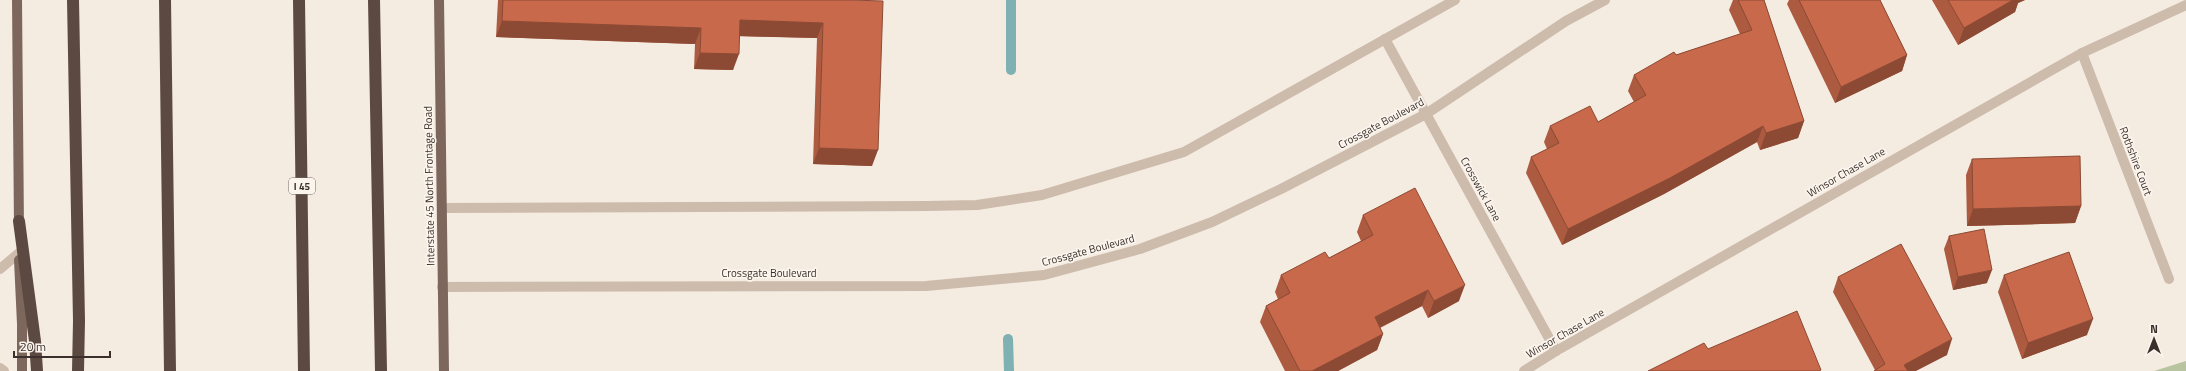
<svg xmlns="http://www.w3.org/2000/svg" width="2186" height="371" font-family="'Titillium Web',sans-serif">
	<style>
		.green { fill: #b8c4a0 }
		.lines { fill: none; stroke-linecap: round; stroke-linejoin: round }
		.stream { stroke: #7fb0b2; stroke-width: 10 }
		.minor { stroke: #cdbbac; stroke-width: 10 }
		.major { stroke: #7d675c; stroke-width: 10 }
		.highway { stroke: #5c4a42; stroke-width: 12 }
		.highway-bridge { stroke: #5c4a42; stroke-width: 12 }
		.wall { fill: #ac5a40 }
		.shaded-wall { fill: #8c4a34 }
		.building { fill: #c8694b; stroke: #8c4a34 }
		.labels { text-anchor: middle; stroke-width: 3.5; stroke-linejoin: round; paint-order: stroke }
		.shield { fill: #fbf5ee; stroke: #756b66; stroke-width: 1 }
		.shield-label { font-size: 10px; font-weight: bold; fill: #3b302b }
		.street-label { font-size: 11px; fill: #3b302b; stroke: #fbf5ee }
	</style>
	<rect width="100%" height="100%" fill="#f4ebe1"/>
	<!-- green -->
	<path class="green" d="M2186,361V371H2154Z"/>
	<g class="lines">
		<!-- stream -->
		<g class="stream">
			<path d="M1011,0V70"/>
			<path d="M1008,339L1009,371"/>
		</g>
		<!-- minor -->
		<g class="minor">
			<path d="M1385,39L1556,351"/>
			<path d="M2082,53L2169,279"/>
			<path d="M442,208L927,206L977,205L1042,195L1184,152L1455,0"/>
			<path d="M0,269L19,253"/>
			<path d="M442,287L926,286L1044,275L1140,249L1212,222L1281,189L1426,114L1566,21L1605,0"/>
			<path d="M0,368L4,371"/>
			<path d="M1524,371L1556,351L2082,53L2186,5"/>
		</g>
		<!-- major -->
		<g class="major">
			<path d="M17,0L19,228"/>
			<path d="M439,0L444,371"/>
			<path d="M19,260L22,324V371"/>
		</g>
		<!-- highway -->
		<g class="highway">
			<path d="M73,0L79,321L78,371"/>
			<path d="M165,0L170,371"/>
			<path d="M299,0L304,371"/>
			<path d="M19,221L35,341L37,371"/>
		</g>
		<!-- highway-bridge -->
		<path class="highway-bridge" d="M374,0L381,371"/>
	</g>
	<!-- wall -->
	<g class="wall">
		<path d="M498,0H851L872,166L813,164L817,38L739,36L733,70L694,69L695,44L496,37Z"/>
		<path d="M1733,0H1764L1804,121L1798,138L1760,150L1757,142L1664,194L1562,245L1526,173L1531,157L1547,149L1544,142L1550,126L1598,122L1634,102L1628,91L1634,75L1676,55L1740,34L1729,10Z"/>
		<path d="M1789,0H1880L1907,55L1902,71L1835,103L1787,4Z"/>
		<path d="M1932,0H2025L2018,3L2015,12L1958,45Z"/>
		<path d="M1972,159L2081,206L2075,223L1967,226L1966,175Z"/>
		<path d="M1363,215L1459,301L1428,318L1422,306L1380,328L1383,334L1377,350L1338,371H1285L1260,322L1266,306L1278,299L1275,292L1281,275L1329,258L1361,241L1357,232Z"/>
		<path d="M1949,236L1987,283L1953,290L1944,249Z"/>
		<path d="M2004,275L2087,335L2022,359L1998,292Z"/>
		<path d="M1838,277L1947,355L1875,370L1833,292Z"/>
	</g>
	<!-- shaded-wall -->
	<g class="shaded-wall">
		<path d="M2013,0H2025L2018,3L2015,12L1958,45L1964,28Z"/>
		<path d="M740,20L823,23L817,38L734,36Z"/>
		<path d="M502,21L701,28L695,44L496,37Z"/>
		<path d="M700,53L739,54L733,70L694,69Z"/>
		<path d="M1907,55L1902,71L1835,103L1841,87Z"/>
		<path d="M1804,121L1798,138L1760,150L1766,133Z"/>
		<path d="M1763,126L1757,142L1664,194L1562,245L1568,229Z"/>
		<path d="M819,148L878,150L872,166L813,164Z"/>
		<path d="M2081,206L2075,223L1967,226L1973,209Z"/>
		<path d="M1992,270L1987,283L1953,290L1958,277Z"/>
		<path d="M1465,285L1459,301L1428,318L1434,301Z"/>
		<path d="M1428,290L1422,306L1369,333L1375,317Z"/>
		<path d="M2093,319L2087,335L2022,359L2028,343Z"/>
		<path d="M1383,334L1377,350L1338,371H1312Z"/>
		<path d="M1952,339L1947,355L1916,371H1902L1904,365Z"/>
	</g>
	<!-- building -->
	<g class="building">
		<path d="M503,0H851L883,1L878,150L819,148L823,23L740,20L739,54L700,53L701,28L502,21Z"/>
		<path d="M1738,0H1764L1804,121L1766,133L1763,126L1670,178L1568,229L1531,157L1559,143L1550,126L1590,106L1598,122L1646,95L1634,75L1674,52L1676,55L1752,30Z"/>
		<path d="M1799,0H1880L1907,55L1841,87Z"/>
		<path d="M1948,0H2013L1964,28Z"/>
		<path d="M2080,156L2081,206L1973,209L1972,159Z"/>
		<path d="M1415,188L1465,285L1434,301L1428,290L1375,317L1383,334L1312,371H1300L1266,306L1290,293L1281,275L1325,252L1329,258L1373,235L1363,215Z"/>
		<path d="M1984,229L1992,270L1958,277L1949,236Z"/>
		<path d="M1901,244L1952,339L1904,365L1908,371H1874L1885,364L1838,277Z"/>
		<path d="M2069,252L2093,319L2028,343L2004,275Z"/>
		<path d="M1797,311L1821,370L1819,371H1648L1704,343L1708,349Z"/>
	</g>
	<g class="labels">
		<!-- shield labels -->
		<rect class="shield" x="289" y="178" width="26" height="16" rx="3"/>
		<g class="shield-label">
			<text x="302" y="190">I 45</text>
		</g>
		<!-- street labels -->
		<g class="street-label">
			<text transform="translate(1381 123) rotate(-28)" y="4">Crossgate Boulevard</text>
			<text transform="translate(2136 161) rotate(69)" y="4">Rothshire Court</text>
			<text transform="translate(1846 172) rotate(-30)" y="4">Winsor Chase Lane</text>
			<text transform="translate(429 186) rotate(-91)" y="4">Interstate 45 North Frontage Road</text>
			<text transform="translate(1481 189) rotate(61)" y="4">Crosswick Lane</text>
			<text transform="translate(1088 250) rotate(-15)" y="4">Crossgate Boulevard</text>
			<text x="769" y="277">Crossgate Boulevard</text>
			<text transform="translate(1565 333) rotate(-30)" y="4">Winsor Chase Lane</text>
		</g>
	</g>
	<!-- north arrow -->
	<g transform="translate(2154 339)" stroke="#fbf5ee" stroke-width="3" paint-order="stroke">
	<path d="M0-3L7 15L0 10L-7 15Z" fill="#3b302b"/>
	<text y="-6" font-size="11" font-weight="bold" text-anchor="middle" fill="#3b302b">N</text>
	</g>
	<!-- scale -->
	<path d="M14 351v6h96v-6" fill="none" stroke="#3b302b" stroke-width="2"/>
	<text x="20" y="351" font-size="12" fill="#3b302b" stroke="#fbf5ee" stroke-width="3" paint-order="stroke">20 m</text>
</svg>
